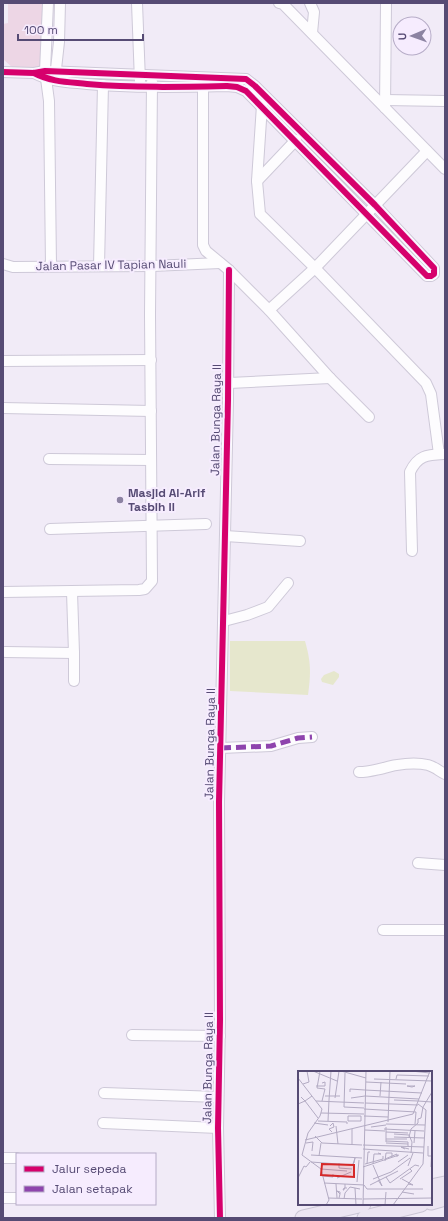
<svg xmlns="http://www.w3.org/2000/svg" width="448" height="1221" font-family="'Space Grotesk',sans-serif">
	<style>
		.green { fill: #edd6e5 }
		.water { fill: #e6e7cd }
		.lines { fill: none; stroke-linecap: round; stroke-linejoin: round }
		.street-casing { stroke: #cec9d8; stroke-width: 12 }
		.primary-casing { stroke: #cbc6d5; stroke-width: 17 }
		.street { stroke: #fdfcfe; stroke-width: 10 }
		.primary { stroke: #ece5f2; stroke-width: 15 }
		.quiet { stroke: #8e44ad; stroke-width: 5; stroke-dasharray: 10 5; stroke-linecap: butt }
		.cycleway-casing { stroke: #f6ecfe; stroke-width: 8 }
		.cycleway { stroke: #d6006c; stroke-width: 6 }
		.poi-dot { fill: #8c83a2; stroke: #f6ecfe; stroke-width: 1.5 }
		.labels { text-anchor: middle; stroke-width: 4; stroke-linejoin: round; paint-order: stroke }
		.street-label { font-size: 12px; fill: #564b74; stroke: #f6ecfe }
		.poi-label { font-size: 12px; font-weight: bold; fill: #564b74; stroke: #f6ecfe; text-anchor: start }
		.inset-road { fill: none; stroke: #b3abc3; stroke-width: 1 }
		.view { fill: #d62828; fill-opacity: 0.15; stroke: #d62828; stroke-width: 2 }
		.inset-edge { fill: none; stroke: #564b74; stroke-width: 2 }
	</style>
	<rect width="100%" height="100%" fill="#f1ebf7"/>
	<!-- green -->
	<path class="green" d="M8,3H46L45,63L38,68H13L3,59V24L8,23Z"/>
	<!-- water -->
	<g class="water">
		<path d="M230,641H305C311,662 311,673 308,695L230,691Z"/>
		<path d="M334,671L339,674V677L333,685L322,682L321,679L324,675Z"/>
	</g>
	<g class="lines">
		<!-- street casing -->
		<g class="street-casing">
			<g id="street">
				<path d="M48,3L45,71L49,101L51,266"/>
				<path d="M137,3L140,81"/>
				<path d="M279,3L283,4L445,169"/>
				<path d="M310,3L314,12L312,33"/>
				<path d="M3,72L34,73L45,71L246,79L255,86L375,205L434,268V274L431,276H427L246,91L237,87L227,86C180,87 134,88 87,84C68,82 51,82 34,73"/>
				<path d="M55,78L59,42L60,3"/>
				<path d="M203,87V245L206,251L229,270L269,310L330,378L369,417"/>
				<path d="M385,100L445,101"/>
				<path d="M262,105L257,181L260,214L315,268L426,383L431,394L439,454"/>
				<path d="M385,108L386,3"/>
				<path d="M257,181L296,140"/>
				<path d="M3,264L13,267L152,266L220,263"/>
				<path d="M99,266L103,85"/>
				<path d="M269,310L315,268L427,151"/>
				<path d="M3,361L151,360"/>
				<path d="M229,383L330,378"/>
				<path d="M3,408L151,411"/>
				<path d="M49,459L151,460"/>
				<path d="M50,529L206,524"/>
				<path d="M225,536L300,541"/>
				<path d="M412,551L410,472C418,455 427,455 445,454"/>
				<path d="M3,592L139,590L145,589L152,581L150,315L152,82"/>
				<path d="M224,621L247,615L268,607L288,583"/>
				<path d="M5,652L74,653L72,592"/>
				<path d="M74,681V653"/>
				<path d="M221,748L271,746L298,738L312,737"/>
				<path d="M359,772C369,772 374,770 384,768C396,764 415,762 428,765C435,767 439,771 445,774"/>
				<path d="M418,863L445,865"/>
				<path d="M383,930H445"/>
				<path d="M132,1035L220,1036"/>
				<path d="M104,1093L218,1097"/>
				<path d="M103,1123L218,1128"/>
				<path d="M3,1158H17"/>
				<path d="M3,1198H17"/>
				<path d="M220,1218L218,1128L220,1020L219,802L228,400L229,270"/>
			</g>
		</g>
		<!-- primary casing -->
		<g class="primary-casing">
			<g id="primary">
				<path d="M431,1187L445,1184"/>
				<path d="M431,1202L445,1198"/>
				<path d="M303,1218L363,1204"/>
				<path d="M365,1218L421,1204"/>
			</g>
		</g>
		<!-- street -->
		<use href="#street" class="street"/>
		<!-- primary -->
		<use href="#primary" class="primary"/>
		<!-- quiet -->
		<path class="quiet" d="M221,748L271,746L298,738L312,737"/>
		<!-- cycleway casing -->
		<g class="cycleway-casing">
			<g id="cycleway">
				<path d="M3,72L34,73L45,71L246,79L255,86L375,205L434,268V274L431,276H427L246,91L237,87L227,86C180,87 134,88 87,84C68,82 51,82 34,73"/>
				<path d="M220,1218L218,1128L220,1020L219,802L228,400L229,270"/>
			</g>
		</g>
		<!-- cycleway -->
		<use href="#cycleway" class="cycleway"/>
	</g>
	<!-- markers -->
	<circle class="poi-dot" cx="120" cy="500" r="4"/>
	<g class="labels">
		<!-- street labels -->
		<g class="street-label">
			<text transform="translate(111 265) rotate(-1)" y="4">Jalan Pasar IV Tapian Nauli</text>
			<text transform="translate(216 420) rotate(-89)" y="4">Jalan Bunga Raya II</text>
			<text transform="translate(210 744) rotate(-89)" y="4">Jalan Bunga Raya II</text>
			<text transform="translate(208 1068) rotate(-89)" y="4">Jalan Bunga Raya II</text>
		</g>
		<!-- poi labels -->
		<g class="poi-label">
			<text x="128" y="497">Masjid Al-Arif<tspan x="128" dy="14">Tasbih II</tspan></text>
		</g>
	</g>
	<!-- overview -->
	<g transform="translate(298 1071)">
		<rect width="134" height="134" fill="#f1ebf7"/>
		<path class="inset-road" d="M15,0L39,10M22,0L19,17L27,18L24,30M43,0L68,7M113,0L132,2M47,2L46,36L66,37M0,7L24,38L22,45L10,62L4,84L23,98L31,129L28,134M76,8L134,10M98,8L99,4L131,5M68,11L108,13M5,13L11,11L9,0M18,15H27V11L24,12M109,15H117L114,16ZM67,19L124,22M52,21V18L67,19M14,25L7,30L20,47M27,25H42M67,25L121,28M82,25L83,11M37,27L41,0M53,27L67,25M31,29L33,0M96,29L120,30M18,30L66,32M120,30L134,31M67,32L120,34M0,33L7,30L3,26M125,36L134,21M66,38L118,41M23,42L66,43M50,45H63V50H50ZM66,45L90,46M20,50L49,51V53M30,50L31,29M90,51L92,0M16,52L30,54M88,53L127,54M117,53L118,41M32,55L35,52L36,56L31,58L34,61M38,55L40,73M73,56L88,54M86,58L126,60M67,59L87,60M88,61L110,62M96,63L111,64L114,71L113,82M17,65L24,72L64,74M96,66L126,67M111,66L113,58L120,52V48L123,47L125,36M88,68H109M7,69L115,43L132,0M88,70L110,71V75M88,71V56M8,72L15,71L14,80M88,72L110,73M116,72L117,60M54,74V58M65,74L126,76M130,75V85H133M65,78L125,82M107,78L103,76L111,78M13,84L64,87M21,85L23,72M87,88L99,83V86M87,90L88,82H94V86M13,91L54,94M100,91L110,84M41,92V97L54,98M67,93L85,88V85M69,93L70,81H72M75,93L76,83H83L80,82M54,94L56,92L57,87L55,93M75,94L84,115L80,109M110,95L115,82M65,96L101,84M133,96L134,75M23,98L49,100M25,105L35,106V103M88,106L92,112L117,94L121,95M0,107L6,95L8,96L12,91M39,107L53,101M75,108L93,101L112,87M102,108L114,100L112,98M104,108L115,114L110,113M59,111L61,89M26,112L66,114L69,118H125M38,113L39,127M47,113V117L46,118V119H45L46,117H49M72,114L100,100M57,117L58,134M104,121L116,123M30,127L64,128M41,127L42,123V121L39,120L42,123M46,128L47,122L52,116L62,118M65,128L134,127M65,134L68,0M87,134L88,121M95,134L125,93L128,39L120,33"/>
		<path class="view" d="M24,93L56,94V106L23,104Z"/>
		<rect width="134" height="134" class="inset-edge"/>
	</g>
	<!-- border -->
	<rect width="448" height="1221" fill="none" stroke="#564b74" stroke-width="8"/>
	<!-- legend -->
	<rect x="16" y="1153" width="140" height="52" fill="#f6ecfe" stroke="#b6acc7"/>
	<rect x="24" y="1166" width="20" height="6" fill="#d6006c" stroke="#b6acc7"/>
	<text x="52" y="1173" font-size="12" fill="#564b74">Jalur sepeda</text>
	<rect x="24" y="1186" width="20" height="6" fill="#8e44ad" stroke="#b6acc7"/>
	<text x="52" y="1193" font-size="12" fill="#564b74">Jalan setapak</text>
	<!-- north arrow -->
	<g transform="translate(412 36) rotate(268)"><circle r="19" fill="#f6ecfe" stroke="#b6acc7"/>
	<path d="M0-3L7 15L0 10L-7 15Z" fill="#8c83a2"/>
	<text y="-6" font-size="11" font-weight="bold" text-anchor="middle" fill="#564b74">U</text>
	</g>
	<!-- scale -->
	<path d="M18 34v6h125v-6" fill="none" stroke="#564b74" stroke-width="2"/>
	<text x="24" y="34" font-size="12" fill="#564b74" stroke="#f6ecfe" stroke-width="3" paint-order="stroke">100 m</text>
</svg>
